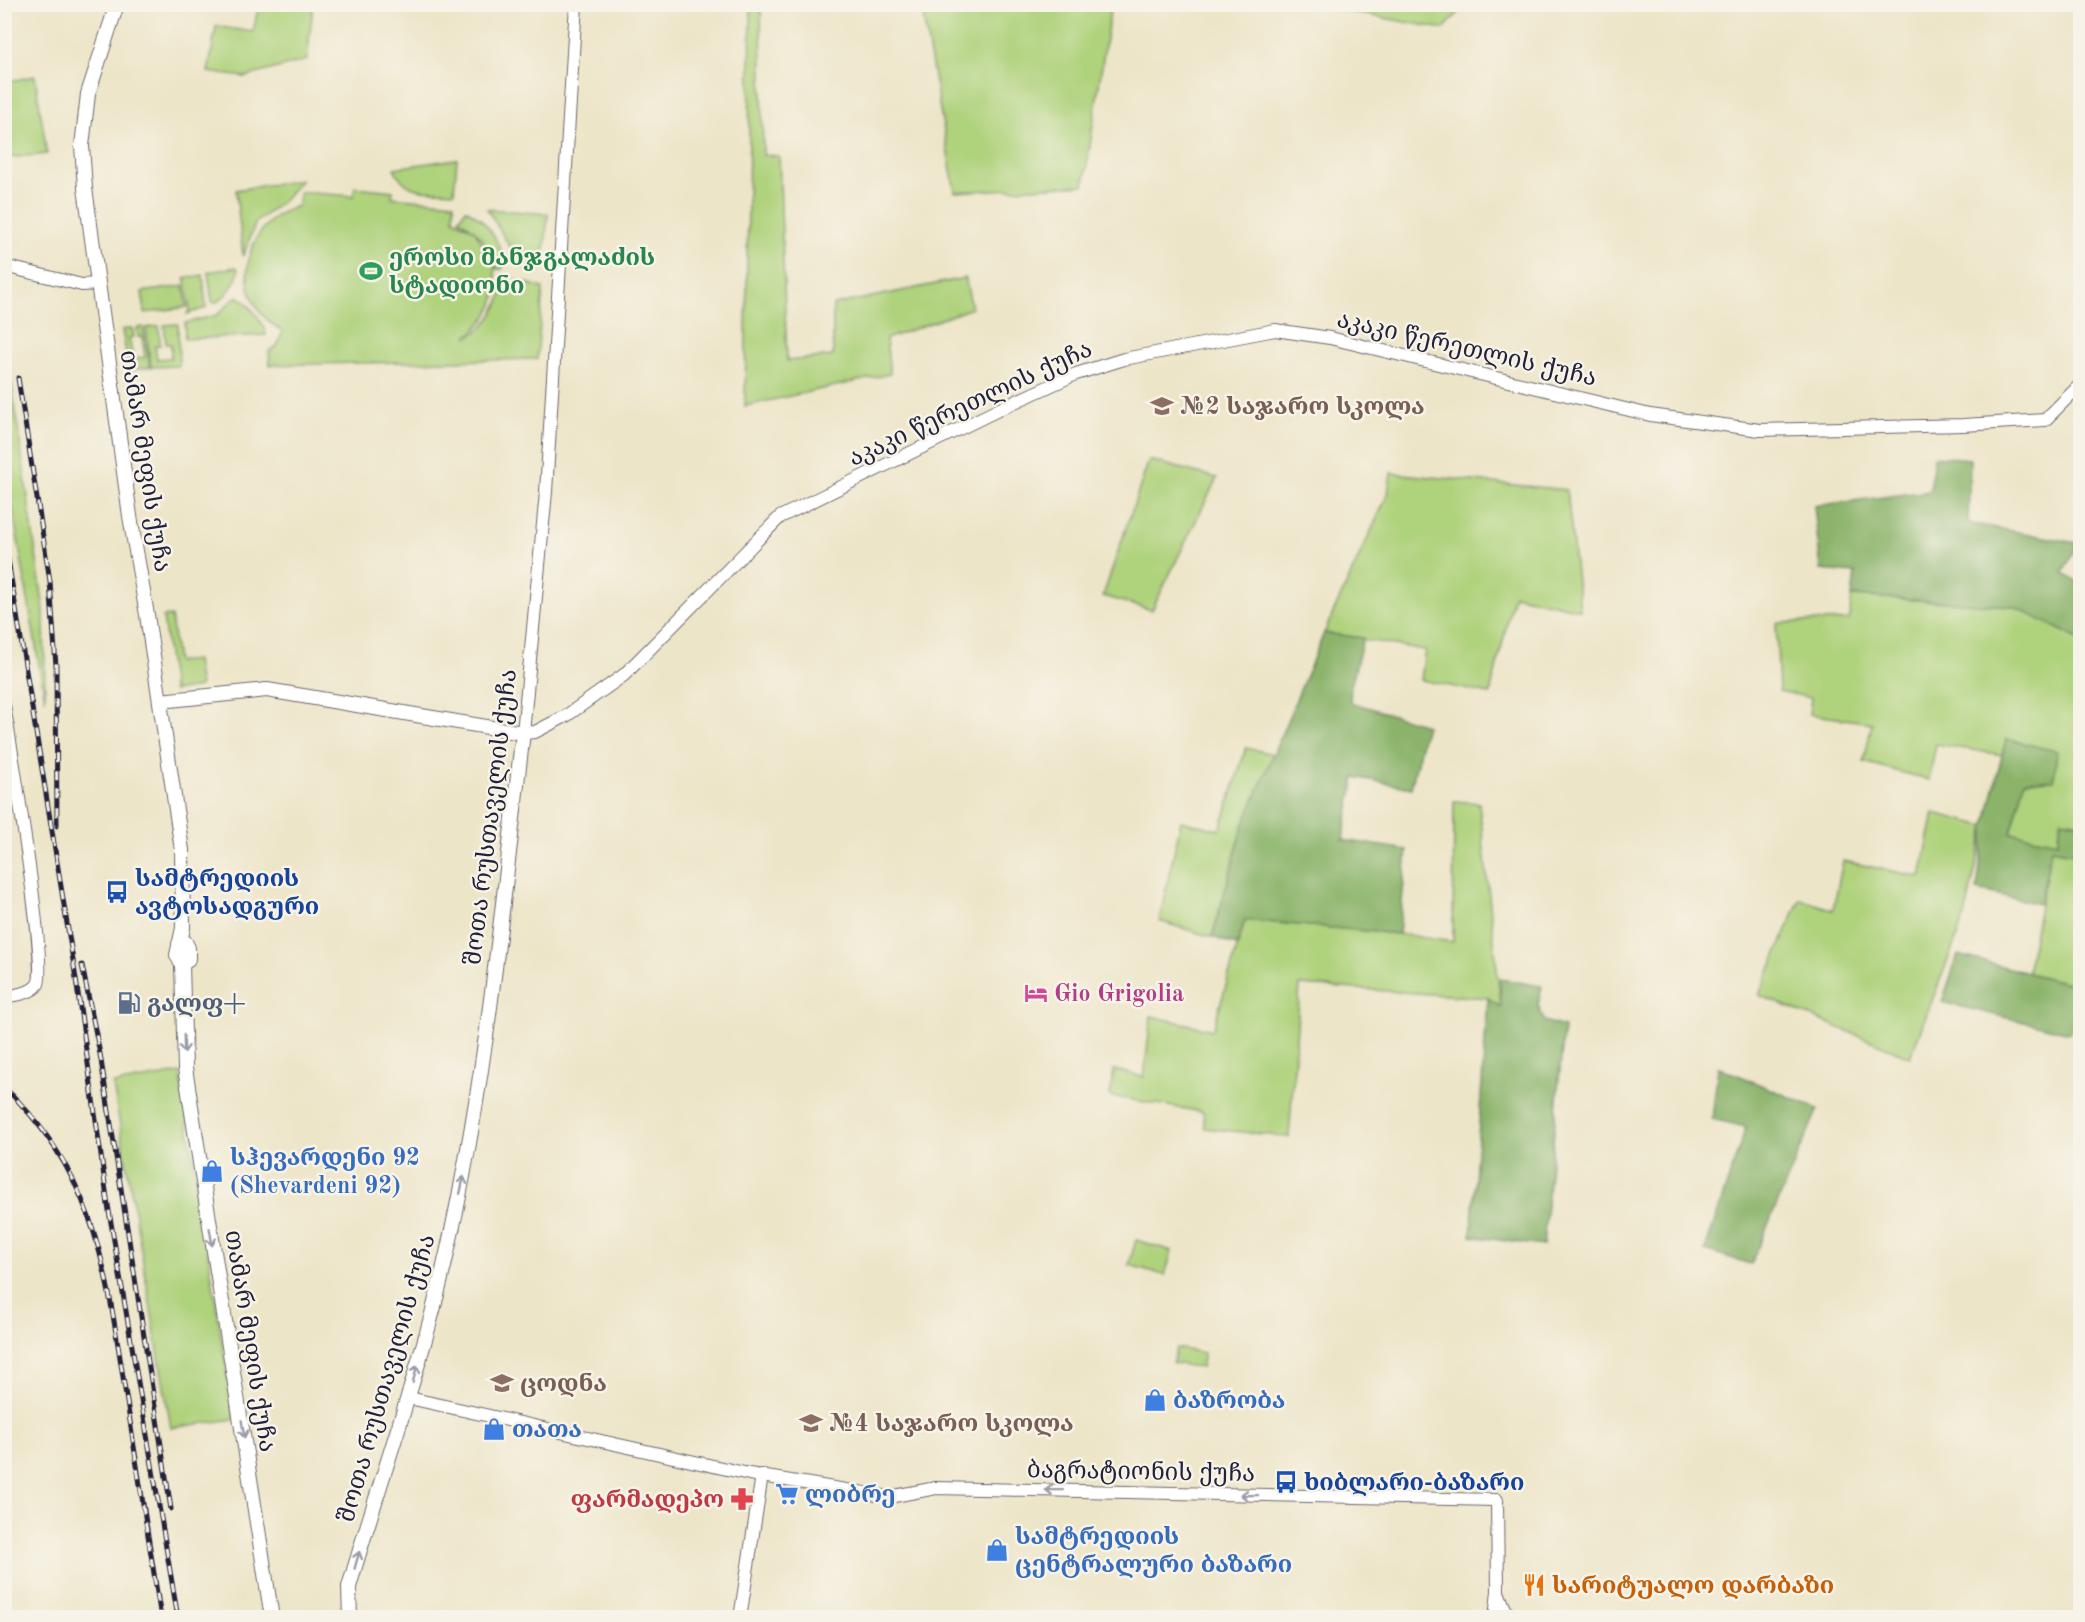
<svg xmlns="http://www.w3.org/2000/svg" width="2085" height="1622" font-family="'Old Standard TT','Noto Serif Georgian',serif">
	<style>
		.green { fill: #afd27b; stroke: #687a5b; stroke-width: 1.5 }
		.forest { fill: #8bb46b; stroke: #566b53; stroke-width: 1.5 }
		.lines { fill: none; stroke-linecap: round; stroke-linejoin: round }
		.tertiary-casing { stroke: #69666c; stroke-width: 14 }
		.secondary-casing { stroke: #69666c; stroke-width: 16 }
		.tertiary { stroke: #fff; stroke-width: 12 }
		.secondary { stroke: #fff; stroke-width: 14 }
		.rail-casing { stroke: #22223b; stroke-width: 5 }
		.rail { stroke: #f7f3e8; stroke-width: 3; stroke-dasharray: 9; stroke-linecap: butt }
		.oneway { stroke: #9c9ca7 }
		.labels { text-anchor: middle; stroke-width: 5; stroke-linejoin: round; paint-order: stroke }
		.leisure-label { font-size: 24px; font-weight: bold; fill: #27864d; stroke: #f7f3e8; text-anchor: start }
		.street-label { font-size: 24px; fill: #22223b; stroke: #f7f3e8 }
		.education-label { font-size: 24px; font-weight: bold; fill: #785e54; stroke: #f7f3e8; text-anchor: start }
		.transit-label { font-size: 24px; font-weight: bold; fill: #164399; stroke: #f7f3e8; text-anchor: start }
		.hotel-label { font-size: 24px; font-weight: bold; fill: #b23c85; stroke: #f7f3e8; text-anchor: start }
		.service-label { font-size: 24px; font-weight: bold; fill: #4e5e75; stroke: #f7f3e8; text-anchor: start }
		.shop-label { font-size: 24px; font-weight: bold; fill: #366cbe; stroke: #f7f3e8; text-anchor: start }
		.health-label { font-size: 24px; font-weight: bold; fill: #be3a42; stroke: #f7f3e8; text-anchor: end }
		.food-label { font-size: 24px; font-weight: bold; fill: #c56008; stroke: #f7f3e8; text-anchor: start }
	</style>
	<rect width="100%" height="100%" fill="#f7f3e8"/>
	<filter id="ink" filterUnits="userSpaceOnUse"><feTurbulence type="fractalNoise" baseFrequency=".0167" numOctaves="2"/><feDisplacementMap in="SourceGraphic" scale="12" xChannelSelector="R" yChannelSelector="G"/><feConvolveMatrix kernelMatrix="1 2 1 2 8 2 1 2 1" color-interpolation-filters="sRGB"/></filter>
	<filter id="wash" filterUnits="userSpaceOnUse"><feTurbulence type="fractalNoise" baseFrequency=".008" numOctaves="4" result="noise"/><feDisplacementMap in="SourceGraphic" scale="24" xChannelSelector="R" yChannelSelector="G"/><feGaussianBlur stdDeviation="1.35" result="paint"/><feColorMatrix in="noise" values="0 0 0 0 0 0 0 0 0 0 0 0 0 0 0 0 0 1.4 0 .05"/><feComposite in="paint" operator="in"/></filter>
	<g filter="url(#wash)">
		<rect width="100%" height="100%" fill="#ede5c8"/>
		<!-- green -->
		<g class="green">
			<path d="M761,4L763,155L779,156L787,361L833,356V305L965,278L972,308L886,339L890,374L745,406L751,5Z"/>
			<path d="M259,5H313L307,60L245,77L208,72L216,26L253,32Z"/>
			<path d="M921,5H1111L1084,185L955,192Z"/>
			<path d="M1465,5L1444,29L1312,5L1465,4Z"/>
			<path d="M35,76L47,154L5,158V82Z"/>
			<path d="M457,159L454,192C426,189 407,196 394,168Z"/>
			<path d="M301,180L283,201L256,222L243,256L236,190Z"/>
			<path d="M355,187L393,191L392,197L454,203V219L474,230L494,262C488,242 476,230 459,219L466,209C488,221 497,239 506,262L502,269H497L494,263C500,299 494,313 467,337C487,328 497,310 503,290L515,287L517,280L543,288L537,359L270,365L269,351L277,346L283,331C228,303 240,222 298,206L300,192L353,196Z"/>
			<path d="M487,209L548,214L543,268L532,273C517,265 499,226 487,209Z"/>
			<path d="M236,267L238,269C238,282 226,297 215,303L212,301L208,272Z"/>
			<path d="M203,275L206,308L187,314L190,310L185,278Z"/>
			<path d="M184,286L187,307L145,313L142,292Z"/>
			<path d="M237,296C247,301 264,322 266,335L185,339V323L217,315Z"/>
			<path d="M178,324L179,366L151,367L146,328L159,326L160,345L155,346L157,359L171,358V344H166L164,325Z"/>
			<path d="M143,327L150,367L129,370L122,330L132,328L134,337L129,338L133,359L145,357L142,337H138L137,328Z"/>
			<path d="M4,332L44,610L45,700L5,463Z"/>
			<path d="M1149,460L1217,478L1152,610L1103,596Z"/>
			<path d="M1391,473L1567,490L1580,610L1514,595L1490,694L1421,680L1425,650L1324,633L1388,494Z"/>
			<path d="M1852,596L2013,606L2080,640V823L2061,820L2058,842L2011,833L2025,781L2006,739L2002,755L1936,744L1929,780L1864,762L1872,723L1809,714L1811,698L1779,691L1776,623L1849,620Z"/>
			<path d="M171,616L177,662L196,660L200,687L173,691L163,617Z"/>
			<path d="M1246,748L1274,754L1243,827L1212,937L1159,921L1181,821L1220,830Z"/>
			<path d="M1454,801L1479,803L1501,1007L1488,998L1300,985L1289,1137L1205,1128L1203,1112L1110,1096L1114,1070L1144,1077L1151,1016L1213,1030L1245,920L1399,934L1453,942Z"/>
			<path d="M1934,813L1985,826L1965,916L1910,1057L1759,995L1800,899L1833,910L1843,861L1921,877Z"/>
			<path d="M2051,849L2080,854V938L2072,984L2027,973Z"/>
			<path d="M180,1073L234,1419L171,1428L113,1084Z"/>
			<path d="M1136,1240L1172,1251L1165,1275L1129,1265Z"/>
			<path d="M1176,1348L1204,1353L1201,1368L1173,1363Z"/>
		</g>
		<!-- forest -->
		<g class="forest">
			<path d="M1934,456L1970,459L1968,523L2078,543L2063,573L2080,583V640L2013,606L1852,596L1855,573L1821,570L1814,506L1930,491Z"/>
			<path d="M1324,633L1363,638L1351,686L1350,702L1426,725L1411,788L1355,777L1343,840L1407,850L1399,934L1245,920L1237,945L1212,937L1243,826Z"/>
			<path d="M2006,739L2057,751L2054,780L2025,781L2011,833L2058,842L2061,820L2080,823V854L2051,849L2040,904L1977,890L1985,826Z"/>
			<path d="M2080,938V994L2070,1033L1942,1002L1958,955L2071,984Z"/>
			<path d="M1500,979L1542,986L1538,1005L1544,1021L1564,1027L1543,1246L1471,1236L1488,998L1501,1007Z"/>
			<path d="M1718,1067L1818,1109L1751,1264L1705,1250L1746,1127L1712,1119Z"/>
		</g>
	</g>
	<g filter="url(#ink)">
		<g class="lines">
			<!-- tertiary casing -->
			<g class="tertiary-casing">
				<g id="tertiary">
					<path d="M576,4L546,492L523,733L535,732L566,716L624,675L780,517L1006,406L1076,374L1124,359L1275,330L1330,338L1650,415L1760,430L1963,425L2045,420L2080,385"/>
					<path d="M4,266L82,285L97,284"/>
					<path d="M4,705C10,741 48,967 38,984C31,994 15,995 4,997"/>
					<path d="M409,1398L749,1474L889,1497L936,1488L1497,1500L1498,1591L1495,1618"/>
					<path d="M1498,1592L1505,1609V1618"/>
					<path d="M740,1618L762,1475"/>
				</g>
			</g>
			<!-- secondary casing -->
			<g class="secondary-casing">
				<g id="secondary">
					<path d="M117,4L88,94L82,146L85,188L130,516L147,615L182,850L183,928L177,955L182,965L188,959V948L185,942L179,944"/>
					<path d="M160,701L267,690L523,733C502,907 486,1082 447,1253C422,1366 381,1476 349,1587L350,1618"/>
					<path d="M182,965L185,1068L272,1618"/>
				</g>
			</g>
			<!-- tertiary -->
			<use href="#tertiary" class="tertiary"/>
			<!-- secondary -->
			<use href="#secondary" class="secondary"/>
			<!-- rail casing -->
			<g class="rail-casing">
				<g id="rail">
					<path d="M18,378L50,581L56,666L57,826"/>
					<path d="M4,535L76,979L108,1205L178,1618"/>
					<path d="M82,965L100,1054L171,1509"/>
					<path d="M4,1087C100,1177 107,1280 127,1402C138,1474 149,1546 161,1618"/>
				</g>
			</g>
			<!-- rail -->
			<use href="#rail" class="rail"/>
		</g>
		<!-- one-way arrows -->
		<defs><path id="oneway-shaft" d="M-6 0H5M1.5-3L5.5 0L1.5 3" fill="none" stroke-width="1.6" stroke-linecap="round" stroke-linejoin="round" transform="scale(1.5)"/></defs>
		<g class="oneway">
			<use href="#oneway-shaft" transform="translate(184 1044) rotate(88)"/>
			<use href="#oneway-shaft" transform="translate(462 1185) rotate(-78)"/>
			<use href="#oneway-shaft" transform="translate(211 1237) rotate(81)"/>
			<use href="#oneway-shaft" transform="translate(415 1374) rotate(-75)"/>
			<use href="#oneway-shaft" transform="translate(243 1429) rotate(81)"/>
			<use href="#oneway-shaft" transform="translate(1054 1490) rotate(-179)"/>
			<use href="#oneway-shaft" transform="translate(1249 1495) rotate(-179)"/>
			<use href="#oneway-shaft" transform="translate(357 1560) rotate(-74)"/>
		</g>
	</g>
	<!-- icons -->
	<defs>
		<g id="stadium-bare" transform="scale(1.8)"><path d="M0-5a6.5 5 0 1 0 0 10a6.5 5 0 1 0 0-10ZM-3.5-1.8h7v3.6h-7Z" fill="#2e9e5b" stroke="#f7f3e8" stroke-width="2.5" paint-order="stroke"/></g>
		<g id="school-bare" transform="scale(1.8)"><path d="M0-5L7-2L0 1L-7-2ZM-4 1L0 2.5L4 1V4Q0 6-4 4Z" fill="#8d6e63" stroke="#f7f3e8" stroke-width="2.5" paint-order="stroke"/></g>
		<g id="bus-bare" transform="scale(1.8)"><path d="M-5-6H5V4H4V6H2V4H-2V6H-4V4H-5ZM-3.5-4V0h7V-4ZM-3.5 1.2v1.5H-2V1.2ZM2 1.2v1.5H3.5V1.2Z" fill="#1a4fb4" stroke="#f7f3e8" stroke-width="2.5" paint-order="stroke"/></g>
		<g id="hotel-bare" transform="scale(1.8)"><path d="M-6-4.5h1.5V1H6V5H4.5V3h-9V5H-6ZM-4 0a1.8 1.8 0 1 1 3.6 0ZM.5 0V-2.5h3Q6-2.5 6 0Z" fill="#d1479c" stroke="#f7f3e8" stroke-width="2.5" paint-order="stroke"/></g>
		<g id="fuel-bare" transform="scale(1.8)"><path d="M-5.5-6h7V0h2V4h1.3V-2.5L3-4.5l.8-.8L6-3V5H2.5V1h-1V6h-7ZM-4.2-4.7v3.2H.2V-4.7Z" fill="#5c6f8a" stroke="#f7f3e8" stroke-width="2.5" paint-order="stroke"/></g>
		<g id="shop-bare" transform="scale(1.8)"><path d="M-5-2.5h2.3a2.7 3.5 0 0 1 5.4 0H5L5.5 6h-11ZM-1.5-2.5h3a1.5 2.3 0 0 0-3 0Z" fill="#3f7fe0" stroke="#f7f3e8" stroke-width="2.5" paint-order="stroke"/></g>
		<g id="supermarket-bare" transform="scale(1.8)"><path d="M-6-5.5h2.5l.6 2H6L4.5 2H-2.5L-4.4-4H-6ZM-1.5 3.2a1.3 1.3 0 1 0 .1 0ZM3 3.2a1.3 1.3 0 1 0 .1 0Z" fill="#3f7fe0" stroke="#f7f3e8" stroke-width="2.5" paint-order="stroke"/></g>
		<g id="pharmacy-bare" transform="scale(1.8)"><path d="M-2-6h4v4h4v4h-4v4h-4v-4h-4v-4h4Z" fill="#e0444e" stroke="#f7f3e8" stroke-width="2.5" paint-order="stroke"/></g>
		<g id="restaurant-bare" transform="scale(1.8)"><path d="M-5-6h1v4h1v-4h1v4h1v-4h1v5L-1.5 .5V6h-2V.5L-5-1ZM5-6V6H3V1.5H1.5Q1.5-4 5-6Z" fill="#e8710a" stroke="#f7f3e8" stroke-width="2.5" paint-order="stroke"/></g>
	</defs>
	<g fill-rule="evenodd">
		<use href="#stadium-bare" x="371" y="271"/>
		<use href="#school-bare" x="1162" y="406"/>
		<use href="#bus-bare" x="117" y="892"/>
		<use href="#hotel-bare" x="1036" y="993"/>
		<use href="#fuel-bare" x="129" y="1003"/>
		<use href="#shop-bare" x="212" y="1171"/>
		<use href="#school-bare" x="502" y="1383"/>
		<use href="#shop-bare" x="1155" y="1400"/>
		<use href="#school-bare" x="811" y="1423"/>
		<use href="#shop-bare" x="494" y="1429"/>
		<use href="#bus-bare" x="1286" y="1482"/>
		<use href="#supermarket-bare" x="787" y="1494"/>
		<use href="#pharmacy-bare" x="742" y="1499"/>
		<use href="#shop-bare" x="997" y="1550"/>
		<use href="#restaurant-bare" x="1534" y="1585"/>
	</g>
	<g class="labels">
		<!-- leisure labels -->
		<g class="leisure-label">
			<text x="389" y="265">ეროსი მანჯგალაძის<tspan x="389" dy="28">სტადიონი</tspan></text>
		</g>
		<!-- street labels -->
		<g class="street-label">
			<text transform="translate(1467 348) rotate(13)" y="8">აკაკი წერეთლის ქუჩა</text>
			<text transform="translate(970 403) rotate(-25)" y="8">აკაკი წერეთლის ქუჩა</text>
			<text transform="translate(146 461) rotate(81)" y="8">თამარ მეფის ქუჩა</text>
			<text transform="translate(490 817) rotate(-83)" y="8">შოთა რუსთაველის ქუჩა</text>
			<text transform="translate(251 1341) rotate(81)" y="8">თამარ მეფის ქუჩა</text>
			<text transform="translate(386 1378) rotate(-74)" y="8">შოთა რუსთაველის ქუჩა</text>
			<text transform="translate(1141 1471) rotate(1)" y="8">ბაგრატიონის ქუჩა</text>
		</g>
		<!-- education labels -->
		<g class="education-label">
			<text x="1180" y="414">№2 საჯარო სკოლა</text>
			<text x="520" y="1391">ცოდნა</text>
			<text x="829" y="1431">№4 საჯარო სკოლა</text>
		</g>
		<!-- transit labels -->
		<g class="transit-label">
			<text x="135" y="886">სამტრედიის<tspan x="135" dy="28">ავტოსადგური</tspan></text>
			<text x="1304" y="1490">ხიბლარი-ბაზარი</text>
		</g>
		<!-- hotel labels -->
		<g class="hotel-label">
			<text x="1054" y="1001">Gio Grigolia</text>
		</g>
		<!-- service labels -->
		<g class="service-label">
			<text x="147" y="1011">გალფ+</text>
		</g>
		<!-- shop labels -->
		<g class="shop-label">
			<text x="230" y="1165">სჰევარდენი 92<tspan x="230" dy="28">(Shevardeni 92)</tspan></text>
			<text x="1173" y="1408">ბაზრობა</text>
			<text x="512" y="1437">თათა</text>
			<text x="805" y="1502">ლიბრე</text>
			<text x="1015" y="1544">სამტრედიის<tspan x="1015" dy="28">ცენტრალური ბაზარი</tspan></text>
		</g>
		<!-- health labels -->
		<g class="health-label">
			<text x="724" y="1507">ფარმადეპო</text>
		</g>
		<!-- food labels -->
		<g class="food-label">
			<text x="1552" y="1593">სარიტუალო დარბაზი</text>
		</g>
	</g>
	<!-- margin -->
	<rect width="2085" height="1622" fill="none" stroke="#f7f3e8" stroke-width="24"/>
</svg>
